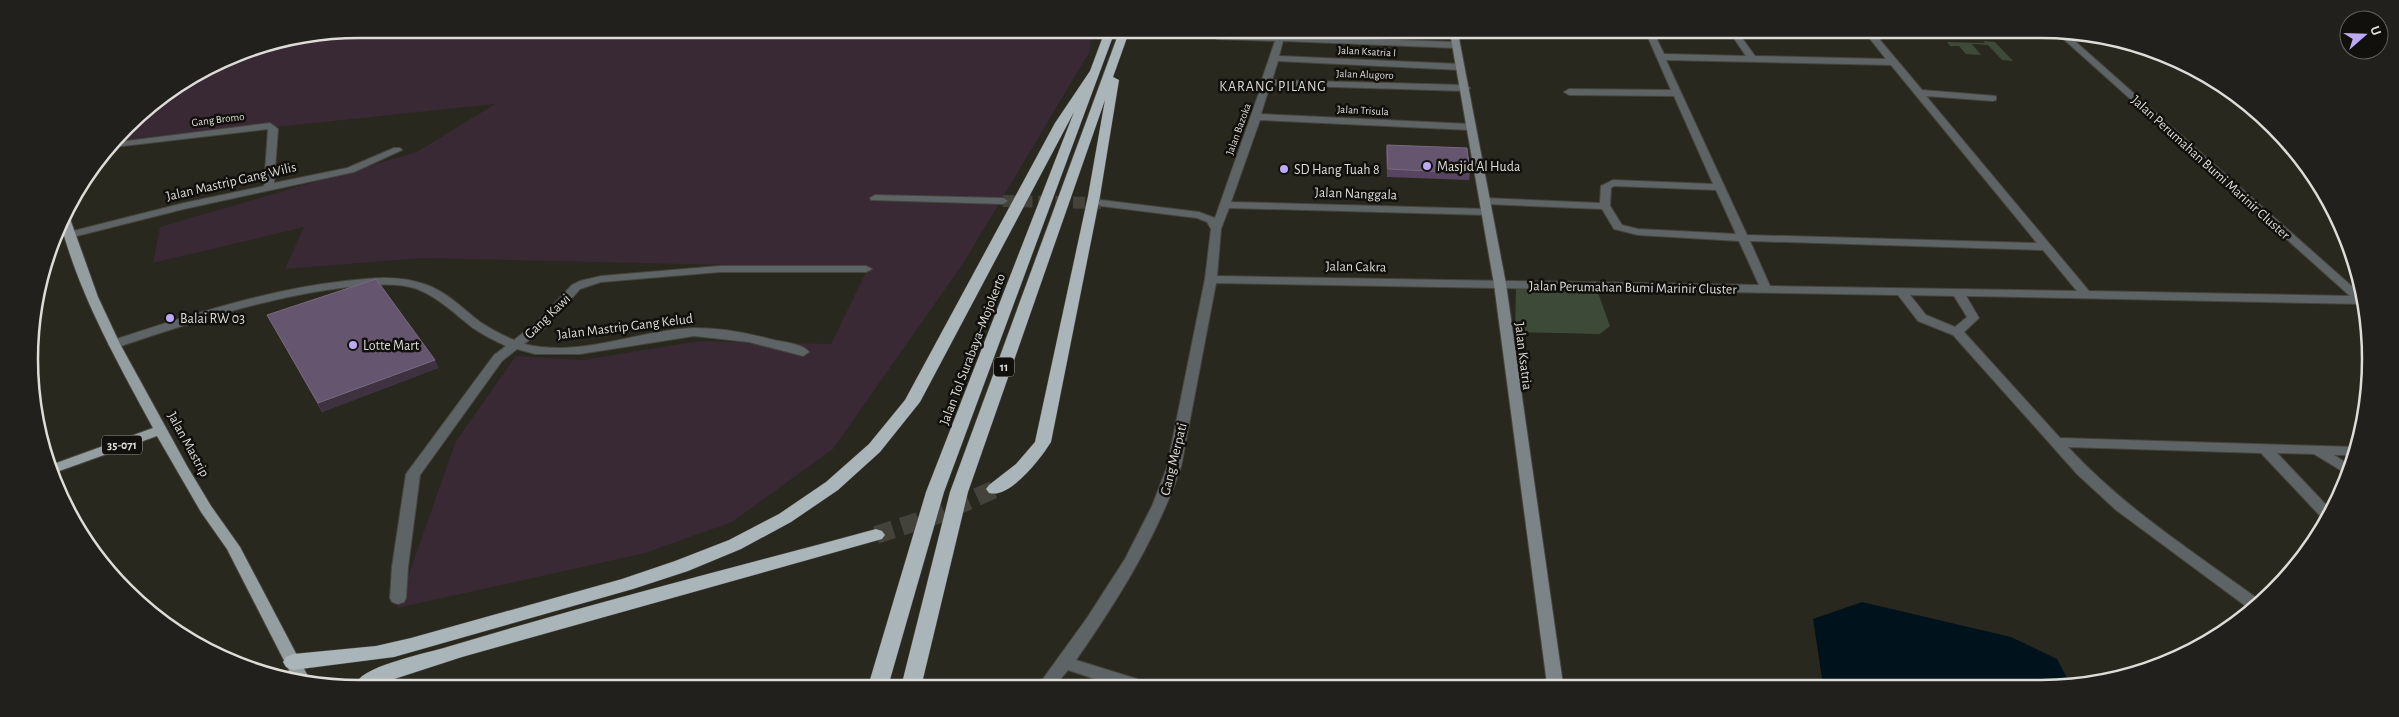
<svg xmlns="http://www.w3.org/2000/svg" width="2399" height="717" font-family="'Alegreya Sans',sans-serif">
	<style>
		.industrial { fill: #382935 }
		.green { fill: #3d4a38 }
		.water { fill: #00131c }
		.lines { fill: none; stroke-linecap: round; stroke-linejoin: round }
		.street-tunnel { stroke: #44433b; stroke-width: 12; stroke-dasharray: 12 5.5; stroke-linecap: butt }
		.highway-tunnel { stroke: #44433b; stroke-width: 18; stroke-dasharray: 18 9; stroke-linecap: butt }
		.street-casing { stroke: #46453c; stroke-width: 2 }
		.secondary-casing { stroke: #46453c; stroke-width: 2 }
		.primary-casing { stroke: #46453c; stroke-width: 2 }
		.highway-casing { stroke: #46453c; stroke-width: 1 }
		.street { fill: #5e6365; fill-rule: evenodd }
		.secondary { fill: #7c8487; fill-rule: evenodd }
		.primary { fill: #949ea1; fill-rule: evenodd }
		.highway { fill: #a9b5b9; fill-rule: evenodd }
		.wall { fill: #564461 }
		.shaded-wall { fill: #3e3241 }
		.building { fill: #65556e; stroke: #786a7e }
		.poi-dot { fill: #bda9f5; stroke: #11100d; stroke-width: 2 }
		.labels { text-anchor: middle; stroke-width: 5; stroke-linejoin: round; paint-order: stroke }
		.far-street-label { font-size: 11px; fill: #dddcd7; stroke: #11100d }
		.shield { fill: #11100d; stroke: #a09f9a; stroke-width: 1 }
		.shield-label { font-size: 12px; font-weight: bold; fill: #dddcd7 }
		.far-quarter-label { font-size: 14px; letter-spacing: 1px; fill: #dddcd7; stroke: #11100d }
		.poi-label { font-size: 14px; fill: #dddcd7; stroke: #11100d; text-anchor: start }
		.street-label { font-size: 14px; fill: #dddcd7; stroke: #11100d }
		.rim { fill: none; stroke: #dddcd7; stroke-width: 2.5 }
	</style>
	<rect width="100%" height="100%" fill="#29281f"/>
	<!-- industrial -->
	<path class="industrial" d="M359,29L1091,31L1090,51L964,262L833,449L732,522L645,553L397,608L456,441L516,356L583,360L700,341L831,344L868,268L422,258L285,269L304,227L153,263L160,227L417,152L495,104L112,144L141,111L233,54L294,35Z"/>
	<!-- green -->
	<g class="green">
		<path d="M1983,41L1995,42L2013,61L2002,60L1988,45L1972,44L1981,55L1966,54L1959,46H1950L1947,42L1985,43Z"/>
		<path d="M1596,287L1610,326L1600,334L1515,332L1516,288Z"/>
	</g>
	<!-- water -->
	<path class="water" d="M1862,602L2011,637L2057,659L2071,685H1823L1813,619Z"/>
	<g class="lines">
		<!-- street-tunnel -->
		<path class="street-tunnel" d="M1003,201L1101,203"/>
		<!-- highway-tunnel -->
		<path class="highway-tunnel" d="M876,535L937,515L995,489"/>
		<!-- street casing -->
		<g class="street-casing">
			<g id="street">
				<path d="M1278,32H1286L1285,36L1456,42L1460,45L1456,48L1283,41L1279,56L1460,64L1464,67L1460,70L1278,61L1272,80L1465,85L1470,88L1465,91L1270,85L1261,114L1470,124L1475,127L1470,130L1260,120L1231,202L1487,209L1492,212L1487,215L1229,208L1221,229L1217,276L1759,285L1739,241L1638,235L1614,229L1602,209L1485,204L1480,201L1485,198L1600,203L1601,186L1613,180L1713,184L1674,96L1569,95L1564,92L1569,89L1671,90L1646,33H1654L1664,54L1746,56L1731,34H1739L1755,56L1886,59L1866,34H1875L1922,90L1996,96V100L1993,101L1926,96L2089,291L2350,296L2059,35H2068L2364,297L2365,304L1966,296L1979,318L1964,332L2060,438L2355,447L2352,455H2334L2348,464L2345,473L2314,454L2277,453L2331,510L2327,520H2324L2261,453L2068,447C2124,508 2195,553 2262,602L2251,610L2116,510L2077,474L1953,335L1918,321L1898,295L1216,283L1181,467C1157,537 1118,600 1076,660L1137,679L1139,684H1110L1068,670L1057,683H1040L1087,618L1125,559L1152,506L1167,467L1205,279L1211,229L1207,222L1197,218L1101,206L1096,203L1101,200L1199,212L1215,218L1262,84L1261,82L1275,41L1217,39L1213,36L1217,33L1277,36ZM1666,60L1891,65L2037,243L1747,235ZM1614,186L1716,190L1736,234L1638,229L1622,225L1610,206L1611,188ZM1750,241L2043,250L2077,291L1770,286ZM1910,295L1954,296L1967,317L1955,327L1926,315Z"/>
				<path d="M270,123L278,129L274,183L347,168L394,148H400L402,150L354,172L184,209L69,238L64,235L65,233L184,203L264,186L268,129L106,148L111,143Z"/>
				<path d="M875,195L1003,198L1008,201L1003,204L871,200L870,198Z"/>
				<path d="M720,266H866L872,269L866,272H720L601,282L580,289L545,328L524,344C582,358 637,330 694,328C721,328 748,333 774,340C784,342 803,344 809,352L803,356L749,342L694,336L580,354H535L517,349L502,361L420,475L408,567L406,598L404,602L398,604L392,602L390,598L392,567L406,474L494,355L506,346C495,341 483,335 473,328C455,314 438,297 417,289C396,282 371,285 349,287C269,296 194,322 118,347H110L108,344L110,341C187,316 264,290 345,281C371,278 398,275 424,284C446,291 462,308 480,322C491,329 502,335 514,340L537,322L572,285L580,281L601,276Z"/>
			</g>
		</g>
		<!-- secondary casing -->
		<g class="secondary-casing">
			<path id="secondary" d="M1450,33H1458L1506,284L1563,684H1547L1494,284Z"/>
		</g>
		<!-- primary casing -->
		<g class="primary-casing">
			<path id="primary" d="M64,210L68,213L98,297L120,344L187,466L211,506L240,547L311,682H295L227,549L201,512L157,436L51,474L48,466L153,428C117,361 79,295 60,221Z"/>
		</g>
		<!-- highway casing -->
		<g class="highway-casing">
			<g id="highway">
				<path d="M1105,31H1115L944,492L889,683H869L926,492L1074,112L920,402L880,452L838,490L791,522L741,549L688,571L633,589L394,657L293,670L286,667L283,662L286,657L293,654L376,646L411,638L622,579L675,561L729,540L779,514L826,482L869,444L905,400L1055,123L1090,71Z"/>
				<path d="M1119,32H1129L1113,77L1119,80L1100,196L1051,442C1041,458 1010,499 989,493L986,489L989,485L1016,464L1035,442L1088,196L1105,100L968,492L922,683H902L950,492Z"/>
				<path d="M876,529L882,531L885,535L882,539L462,657L385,682H357C366,665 428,653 447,647C589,604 733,568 876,529Z"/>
			</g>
		</g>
		<!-- street -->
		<use href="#street" class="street"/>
		<!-- secondary -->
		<use href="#secondary" class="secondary"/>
		<!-- primary -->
		<use href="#primary" class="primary"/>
		<!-- highway -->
		<use href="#highway" class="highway"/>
	</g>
	<!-- wall -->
	<g class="wall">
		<path d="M1387,145L1470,173L1469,180L1387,177L1386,152Z"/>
		<path d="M267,315L435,360L438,368L322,412Z"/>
	</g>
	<!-- shaded-wall -->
	<path class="shaded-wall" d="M435,360L438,368L322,412L318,403Z"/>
	<!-- building -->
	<g class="building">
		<path d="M1387,145L1467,148L1470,173L1388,169Z"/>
		<path d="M376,279L435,360L318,403L267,315Z"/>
	</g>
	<!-- markers -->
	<g class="poi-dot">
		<circle cx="1427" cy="166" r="5"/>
		<circle cx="1284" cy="169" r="5"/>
		<circle cx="170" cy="318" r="5"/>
		<circle cx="353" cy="345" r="5"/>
	</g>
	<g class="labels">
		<!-- far-street labels -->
		<g class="far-street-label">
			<text transform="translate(1367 51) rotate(3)" y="4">Jalan Ksatria I</text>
			<text transform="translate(1365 74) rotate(2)" y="4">Jalan Alugoro</text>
			<text transform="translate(1363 110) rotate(3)" y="4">Jalan Trisula</text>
			<text transform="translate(218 119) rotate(-7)" y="4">Gang Bromo</text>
			<text transform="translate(1238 129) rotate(-70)" y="4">Jalan Bazoka</text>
		</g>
		<!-- shield labels -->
		<g class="shield">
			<rect x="994" y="357.5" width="20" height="19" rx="4"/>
			<rect x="102" y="435.5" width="40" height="19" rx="4"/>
		</g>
		<g class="shield-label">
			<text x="1004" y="371">11</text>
			<text x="122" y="449">35-071</text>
		</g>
		<!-- far-quarter labels -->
		<g class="far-quarter-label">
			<text x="1273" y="91">KARANG PILANG</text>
		</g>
		<!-- poi labels -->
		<g class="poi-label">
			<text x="1437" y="171">Masjid Al Huda</text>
			<text x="1294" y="174">SD Hang Tuah 8</text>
			<text x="180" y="323">Balai RW 03</text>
			<text x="363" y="350">Lotte Mart</text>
		</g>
		<!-- street labels -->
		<g class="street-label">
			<text transform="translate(2211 167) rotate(42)" y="5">Jalan Perumahan Bumi Marinir Cluster</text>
			<text transform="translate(231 181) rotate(-13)" y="5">Jalan Mastrip Gang Wilis</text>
			<text transform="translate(1356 193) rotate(2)" y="5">Jalan Nanggala</text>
			<text transform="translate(1356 266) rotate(1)" y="5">Jalan Cakra</text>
			<text transform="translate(1633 287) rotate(1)" y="5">Jalan Perumahan Bumi Marinir Cluster</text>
			<text transform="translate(547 316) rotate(-44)" y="5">Gang Kawi</text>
			<text transform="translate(625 326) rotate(-7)" y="5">Jalan Mastrip Gang Kelud</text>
			<text transform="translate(972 349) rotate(-69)" y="5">Jalan Tol Surabaya–Mojokerto</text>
			<text transform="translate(1524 356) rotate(83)" y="5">Jalan Ksatria</text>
			<text transform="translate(189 444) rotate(61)" y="5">Jalan Mastrip</text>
			<text transform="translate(1173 459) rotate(-76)" y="5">Gang Merpati</text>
		</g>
	</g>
	<!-- crop -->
	<path d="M0 0H2399V717H0ZM359 38H2041A321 321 0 0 1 2362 359V359A321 321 0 0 1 2041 680H359A321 321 0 0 1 38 359V359A321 321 0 0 1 359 38Z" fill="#21201d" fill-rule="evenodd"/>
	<path class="rim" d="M359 38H2041A321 321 0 0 1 2362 359V359A321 321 0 0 1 2041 680H359A321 321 0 0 1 38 359V359A321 321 0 0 1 359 38Z"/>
	<!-- north arrow -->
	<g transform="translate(2364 35) rotate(70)"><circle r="24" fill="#11100d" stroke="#63625e"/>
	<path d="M0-4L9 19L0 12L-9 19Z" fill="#bda9f5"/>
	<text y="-8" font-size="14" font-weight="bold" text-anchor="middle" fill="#dddcd7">U</text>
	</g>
</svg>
